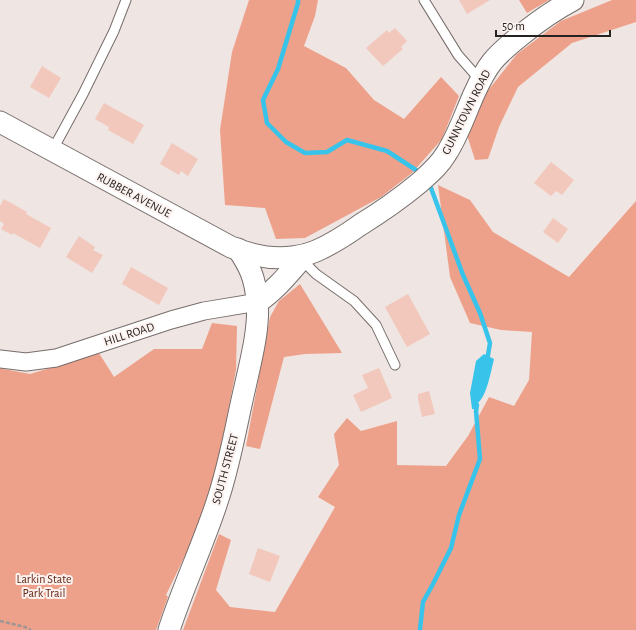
<svg xmlns="http://www.w3.org/2000/svg" width="636" height="630" font-family="'Alegreya Sans',sans-serif">
	<style>
		.green { fill: #eea18a }
		.water { fill: #38c4ea }
		.lines { fill: none; stroke-linecap: round; stroke-linejoin: round }
		.stream { stroke: #38c4ea; stroke-width: 4.5 }
		.building { fill: #f2c8bc }
		.service-casing { stroke: #776e6b; stroke-width: 11 }
		.minor-casing { stroke: #776e6b; stroke-width: 19 }
		.tertiary-casing { stroke: #776e6b; stroke-width: 23 }
		.path { stroke: #9d9593; stroke-width: 2.5; stroke-dasharray: 4 2; stroke-linecap: butt }
		.service { stroke: #fff; stroke-width: 9 }
		.minor { stroke: #fff; stroke-width: 17 }
		.tertiary { stroke: #fff; stroke-width: 21 }
		.labels { text-anchor: middle; stroke-width: 4; stroke-linejoin: round; paint-order: stroke }
		.street-label { font-size: 12px; fill: #262221; stroke: #fcf2ef }
		.park-label { font-size: 12px; fill: #622513; stroke: #fcf2ef }
	</style>
	<rect width="100%" height="100%" fill="#efe5e2"/>
	<!-- green -->
	<g class="green">
		<path d="M249,0H318L315,16L304,46L346,68L374,100L404,119L441,77L459,96L442,139L412,173L381,197L305,238L276,239L265,208L225,205L220,130L232,52Z"/>
		<path d="M519,0H549L527,13Z"/>
		<path d="M612,0H636V22L572,43L518,87L499,127L488,159L475,160L467,135L486,93L517,54L561,21Z"/>
		<path d="M438,185L470,200L493,232L569,277L636,201V630H183L219,534L231,540L216,590L230,607L275,612L335,507L318,497L339,465L334,434L347,418L361,431L397,421V465L446,466L468,436L489,397L514,406L529,380L532,332L501,330L470,323L450,277Z"/>
		<path d="M300,284L342,353L305,354L284,357L260,449L246,446L270,317L279,301Z"/>
		<path d="M212,323L237,326L236,370L217,469L194,537L166,595L168,597L156,630H0V367L4,369L30,374L99,353L114,377L154,349H202Z"/>
	</g>
	<!-- water -->
	<path class="water" d="M484,354L494,359C491,371 487,395 478,403V409H472L470,393L476,361Z"/>
	<g class="lines">
		<!-- stream -->
		<g class="stream">
			<path d="M298,0V3L278,69L263,100L267,123L286,142L305,153L327,152L347,140L387,151L416,170L421,175"/>
			<path d="M427,182L431,188L463,275L480,313L490,343L487,361"/>
			<path d="M420,629L423,602L433,584L451,548L459,515L480,459L476,411L477,405"/>
		</g>
	</g>
	<!-- building -->
	<g class="building">
		<path d="M459,0H490L467,14Z"/>
		<path d="M395,28L407,41L401,47L403,49L383,66L366,48L387,30L389,33Z"/>
		<path d="M42,66L61,78L49,98L30,87Z"/>
		<path d="M104,103L144,125L133,144L108,130L109,127L95,119Z"/>
		<path d="M172,143L198,159L188,176L181,171L179,175L160,164Z"/>
		<path d="M551,162L574,180L562,195L556,191L551,196L534,183Z"/>
		<path d="M4,199L27,212L26,214L51,228L40,248L13,233L12,235L1,229L4,224L0,221V206Z"/>
		<path d="M553,218L568,229L558,243L543,232Z"/>
		<path d="M79,236L95,247L93,250L103,255L92,273L66,257Z"/>
		<path d="M131,267L168,288L159,305L122,284Z"/>
		<path d="M408,294L430,334L407,347L385,307Z"/>
		<path d="M379,368L392,398L361,412L353,395L368,388L362,375Z"/>
		<path d="M429,391L435,414L422,417L418,399V394Z"/>
		<path d="M258,548L280,556L270,582L249,574Z"/>
	</g>
	<g class="lines">
		<!-- service casing -->
		<g class="service-casing">
			<g id="service">
				<path d="M424,0L458,55L480,80"/>
				<path d="M52,151L83,94L114,31L126,0"/>
				<path d="M305,256L309,267L316,274L354,301L376,325L395,365"/>
			</g>
		</g>
		<!-- minor casing -->
		<g class="minor-casing">
			<path id="minor" d="M0,359L26,362L56,358L171,320L204,311L258,302"/>
		</g>
		<!-- tertiary casing -->
		<g class="tertiary-casing">
			<g id="tertiary">
				<path d="M0,122L231,247C250,255 271,260 293,257C301,256 309,254 316,251C332,244 346,235 360,225C381,212 401,198 419,183C429,174 439,166 446,154C458,136 465,114 474,94C479,83 484,72 492,62C500,52 510,44 520,36C537,22 554,10 573,0"/>
				<path d="M258,302C276,290 290,272 305,255"/>
				<path d="M169,630C183,587 203,545 217,502C230,464 236,425 245,387C251,360 260,326 257,300C255,278 250,267 238,249"/>
			</g>
		</g>
		<!-- path -->
		<path class="path" d="M0,621L25,627L31,630"/>
		<!-- service -->
		<use href="#service" class="service"/>
		<!-- minor -->
		<use href="#minor" class="minor"/>
		<!-- tertiary -->
		<use href="#tertiary" class="tertiary"/>
	</g>
	<g class="labels">
		<!-- street labels -->
		<g class="street-label">
			<text transform="translate(466 112) rotate(-63)" y="4">GUNNTOWN ROAD</text>
			<text transform="translate(134 195) rotate(28)" y="4">RUBBER AVENUE</text>
			<text transform="translate(129 334) rotate(-18)" y="4">HILL ROAD</text>
			<text transform="translate(225 469) rotate(-75)" y="4">SOUTH STREET</text>
		</g>
		<!-- park labels -->
		<g class="park-label">
			<text x="44" y="583">Larkin State<tspan x="44" dy="14">Park Trail</tspan></text>
		</g>
	</g>
	<!-- scale -->
	<path d="M496 30v6h114v-6" fill="none" stroke="#262221" stroke-width="2"/>
	<text x="502" y="30" font-size="12" fill="#262221" stroke="#fcf2ef" stroke-width="3" paint-order="stroke">50 m</text>
</svg>
